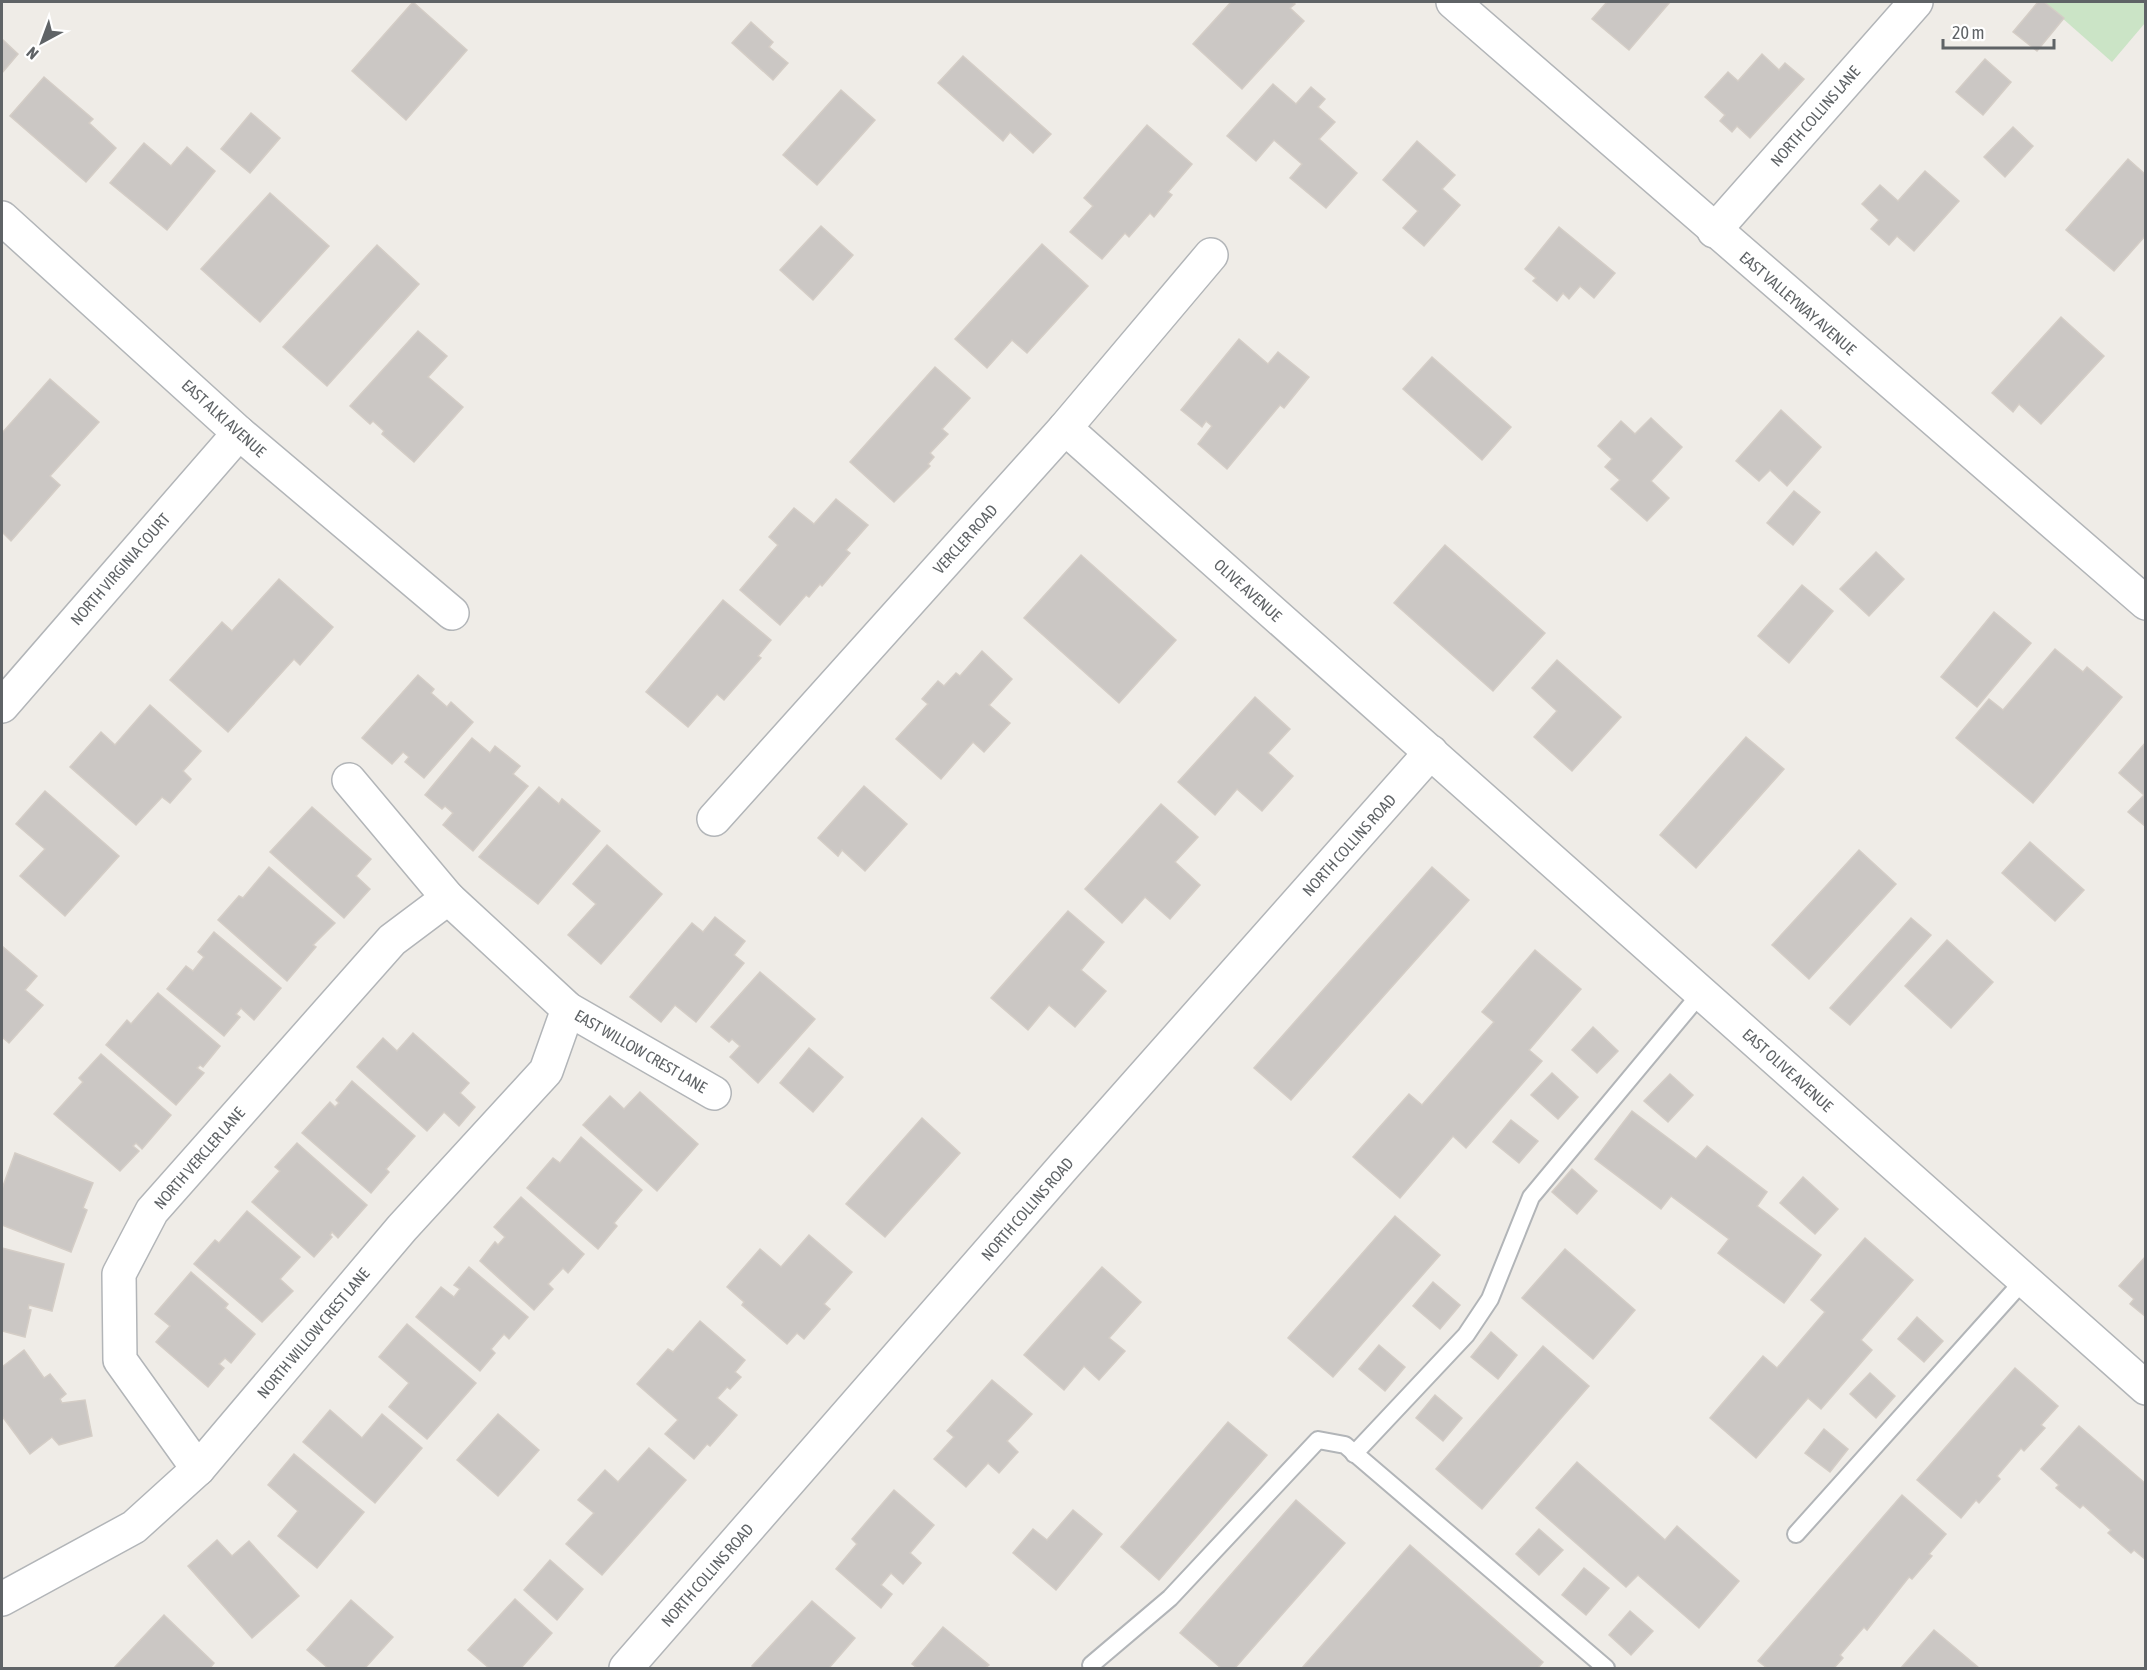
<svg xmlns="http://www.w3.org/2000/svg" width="2147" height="1670" font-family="'Asap Condensed',sans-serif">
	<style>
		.green { fill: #cbe4c6 }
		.building { fill: #cbc7c4; stroke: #d4cdc6; stroke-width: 1.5 }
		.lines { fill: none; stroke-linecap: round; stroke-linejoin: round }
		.service-casing { stroke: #b2b5b8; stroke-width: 20 }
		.minor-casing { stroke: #b2b5b8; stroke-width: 36 }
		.service { stroke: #fff; stroke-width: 16 }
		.minor { stroke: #fff; stroke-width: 33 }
		.labels { text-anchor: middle; stroke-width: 4.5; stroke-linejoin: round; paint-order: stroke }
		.street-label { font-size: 16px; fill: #5f6366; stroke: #fff }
	</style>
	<rect width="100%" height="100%" fill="#efece7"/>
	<!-- green -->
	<path class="green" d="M2044,2H2145V23L2112,62Z"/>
	<!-- building -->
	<g class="building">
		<path d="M413,2L467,50L406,120L352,71Z"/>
		<path d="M1231,2H1292L1295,4L1290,8L1304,21L1242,89L1193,44Z"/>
		<path d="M1607,2H1670L1629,50L1592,19Z"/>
		<path d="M2038,2H2044L2064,18L2037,51L2013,32Z"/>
		<path d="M751,22L773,42L769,47L788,63L773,80L732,43Z"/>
		<path d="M2,39L18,54L2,73Z"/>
		<path d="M1762,54L1779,70L1785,63L1804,79L1750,138L1737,126L1732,132L1720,121L1725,115L1705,97L1728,72L1738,81Z"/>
		<path d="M963,56L1051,134L1033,153L1010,132L1003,141L938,83Z"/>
		<path d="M1985,59L2011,82L1983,115L1956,92Z"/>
		<path d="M44,77L93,119L89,123L116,148L86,182L10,116Z"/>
		<path d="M1273,84L1296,104L1311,87L1325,99L1318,107L1335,122L1319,139L1357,173L1326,208L1290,178L1302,164L1274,140L1256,161L1227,136Z"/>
		<path d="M841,90L875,120L817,185L783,155Z"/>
		<path d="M251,113L280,138L250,173L221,149Z"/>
		<path d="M1147,125L1192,164L1168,192L1172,195L1154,217L1150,213L1129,237L1125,233L1102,259L1070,232L1093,206L1084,198Z"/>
		<path d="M2013,127L2033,146L2005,177L1984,157Z"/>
		<path d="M1417,141L1455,175L1442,189L1460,205L1424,246L1403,228L1418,211L1383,180Z"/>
		<path d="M144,143L171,166L187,147L215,171L167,230L110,183Z"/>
		<path d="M2128,159L2146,175V235L2114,271L2066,230Z"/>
		<path d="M1925,171L1959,201L1914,251L1897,236L1889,245L1871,229L1879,220L1862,204L1880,185L1898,201Z"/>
		<path d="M270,193L329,246L260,322L201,269Z"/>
		<path d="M821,226L853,255L813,300L780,270Z"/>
		<path d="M1559,227L1615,273L1594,298L1580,286L1569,299L1563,293L1557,301L1533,281L1536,278L1525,269Z"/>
		<path d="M1042,244L1088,286L1027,353L1012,340L987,368L955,339Z"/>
		<path d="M377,245L419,284L327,386L283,347Z"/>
		<path d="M2061,317L2104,356L2041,424L2019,404L2013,412L1992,393Z"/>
		<path d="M418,331L447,356L428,377L463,407L414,462L382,434L384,431L373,421L370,424L350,406Z"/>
		<path d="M1239,339L1268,364L1278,352L1309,377L1284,408L1280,405L1227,469L1198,444L1212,426L1206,421L1202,427L1181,410Z"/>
		<path d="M1432,357L1511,427L1482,460L1403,389Z"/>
		<path d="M935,367L970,398L942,429L948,434L930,453L934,457L928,464L930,466L894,502L850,462Z"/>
		<path d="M50,379L99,422L50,476L60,485L11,541L2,532V433Z"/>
		<path d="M1781,410L1821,447L1787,486L1770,470L1759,481L1736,461Z"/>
		<path d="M1651,418L1682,447L1651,481L1669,498L1647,521L1611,489L1620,480L1605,467L1612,459L1598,446L1621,421L1635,434Z"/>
		<path d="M1794,491L1820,512L1793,545L1767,523Z"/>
		<path d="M836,499L868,525L846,550L850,553L822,586L820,584L809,597L806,595L780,625L740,590L778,545L769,537L794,508L814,524Z"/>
		<path d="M1445,545L1545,633L1493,691L1394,603Z"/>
		<path d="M1876,552L1904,579L1869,616L1840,589Z"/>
		<path d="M1081,555L1176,640L1119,703L1024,618Z"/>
		<path d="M279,579L333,627L300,665L294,659L228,732L170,680L222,622L232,631Z"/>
		<path d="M1802,585L1833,611L1789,663L1758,636Z"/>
		<path d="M723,600L771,640L758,656L761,658L724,700L717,694L688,727L646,692Z"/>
		<path d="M1994,612L2031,643L1977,707L1941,677Z"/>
		<path d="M2055,649L2083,672L2087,667L2122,697L2033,803L1956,738L1989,699L2003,710Z"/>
		<path d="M982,651L1012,679L989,705L1010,723L984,752L973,742L941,779L896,739L928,704L922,699L938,681L944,686L956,673L960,676Z"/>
		<path d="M1557,660L1621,717L1572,771L1534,737L1557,711L1532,688Z"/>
		<path d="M418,675L434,689L431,693L447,707L451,702L473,722L424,778L405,762L409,757L403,752L392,764L362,738Z"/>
		<path d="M1255,697L1290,729L1268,753L1293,776L1262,811L1237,789L1215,815L1178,782Z"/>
		<path d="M150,705L201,751L183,771L191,779L170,803L162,797L136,825L70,767L101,732L115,745Z"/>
		<path d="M1746,737L1784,769L1696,868L1660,835Z"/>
		<path d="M472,738L490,753L495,746L520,766L513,774L528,786L473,851L443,825L453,813L445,806L442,809L425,795Z"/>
		<path d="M2146,742V827L2128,812L2144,795L2119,773Z"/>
		<path d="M864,786L907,824L865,871L842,850L838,856L818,838Z"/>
		<path d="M539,787L559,804L562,799L600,831L538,904L479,857Z"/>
		<path d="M45,791L119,856L65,916L20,876L45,849L16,824Z"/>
		<path d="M1161,804L1198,837L1175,862L1200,885L1170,919L1145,897L1122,923L1085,889Z"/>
		<path d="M312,807L371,859L356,876L370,889L344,918L270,852Z"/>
		<path d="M2030,842L2084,890L2055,921L2002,873Z"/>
		<path d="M607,845L662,894L601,964L568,935L596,904L573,884Z"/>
		<path d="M1859,850L1896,884L1809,979L1772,945Z"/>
		<path d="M269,867L335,923L313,945L316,947L287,981L218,920L239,896L243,898Z"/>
		<path d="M1432,867L1469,900L1291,1100L1254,1068Z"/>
		<path d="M1068,911L1104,942L1081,970L1106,991L1075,1027L1049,1005L1028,1030L991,998Z"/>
		<path d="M715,917L745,941L734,955L744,963L696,1022L675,1005L661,1022L630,997L692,923L703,932Z"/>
		<path d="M1911,918L1931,935L1850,1025L1830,1008Z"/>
		<path d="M214,932L281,988L254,1020L241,1008L236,1014L240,1017L224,1036L167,989L186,966L193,971L204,957L198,952Z"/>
		<path d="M1947,940L1993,982L1951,1028L1905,986Z"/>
		<path d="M2,946L37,976L25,990L43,1005L9,1043L2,1037Z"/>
		<path d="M1535,950L1581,989L1529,1050L1542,1061L1466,1148L1453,1136L1400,1198L1353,1157L1409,1094L1422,1105L1494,1022L1482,1012Z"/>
		<path d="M760,972L815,1019L758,1083L730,1057L740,1046L732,1039L729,1042L711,1027Z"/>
		<path d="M158,993L220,1046L203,1067L200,1065L197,1068L204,1073L176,1105L106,1045L127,1020L131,1024Z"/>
		<path d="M1593,1027L1618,1051L1597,1073L1572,1050Z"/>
		<path d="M413,1033L469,1083L460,1093L475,1107L459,1126L444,1112L427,1131L357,1067L383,1038L397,1051Z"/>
		<path d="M809,1048L843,1077L813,1112L780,1083Z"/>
		<path d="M101,1054L171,1115L142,1149L136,1143L133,1146L139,1151L120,1171L54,1114L83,1082L79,1078Z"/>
		<path d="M1552,1073L1578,1097L1558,1119L1531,1095Z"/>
		<path d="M1670,1074L1693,1095L1668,1122L1644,1101Z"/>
		<path d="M352,1081L415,1136L386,1169L389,1172L371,1193L302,1133L330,1102L335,1107L339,1103L336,1100Z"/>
		<path d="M640,1092L698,1144L657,1191L583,1125L610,1096L624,1109Z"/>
		<path d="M1632,1111L1696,1159L1707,1146L1767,1192L1757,1206L1821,1255L1784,1303L1718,1253L1729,1239L1671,1196L1661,1209L1595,1159Z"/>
		<path d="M922,1118L960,1153L885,1237L846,1204Z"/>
		<path d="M1511,1120L1538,1141L1519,1163L1493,1142Z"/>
		<path d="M581,1137L642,1190L614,1223L617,1226L598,1249L527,1188L553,1158L560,1163Z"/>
		<path d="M297,1143L367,1205L338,1238L332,1232L330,1235L332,1237L314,1257L252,1202L280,1171L275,1167Z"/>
		<path d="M15,1153L93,1183L83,1208L87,1210L71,1252L2,1225V1189Z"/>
		<path d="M1572,1169L1597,1191L1577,1214L1552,1192Z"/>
		<path d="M1803,1177L1838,1209L1815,1234L1780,1203Z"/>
		<path d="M521,1197L584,1254L568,1273L563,1268L548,1284L553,1289L534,1310L480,1261L495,1242L498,1245L505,1237L494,1227Z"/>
		<path d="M247,1211L300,1257L280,1279L293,1291L262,1322L194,1264L215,1240L219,1243Z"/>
		<path d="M1395,1216L1440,1255L1333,1377L1288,1338Z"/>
		<path d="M809,1235L852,1272L824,1304L830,1309L804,1339L797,1333L787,1344L742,1305L744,1302L727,1287L760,1249L781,1267Z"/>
		<path d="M1865,1238L1913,1280L1861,1340L1872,1350L1821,1409L1808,1398L1756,1458L1710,1418L1763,1356L1777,1368L1825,1312L1811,1300Z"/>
		<path d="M2,1248L64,1264L52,1311L29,1305L28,1309L31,1310L25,1337L2,1331Z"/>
		<path d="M1565,1249L1635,1310L1593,1359L1522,1298Z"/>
		<path d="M2146,1256V1317L2130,1304L2134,1299L2119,1286Z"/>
		<path d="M469,1267L528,1317L509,1339L504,1334L491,1349L495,1353L480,1371L416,1317L441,1287L454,1297L460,1289L454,1285Z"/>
		<path d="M1102,1267L1141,1302L1109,1338L1125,1351L1099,1380L1084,1366L1064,1390L1024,1355Z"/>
		<path d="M191,1272L228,1304L225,1308L255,1334L231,1363L225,1358L219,1364L224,1368L208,1387L156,1342L170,1326L155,1314Z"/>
		<path d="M1433,1282L1460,1305L1440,1329L1413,1306Z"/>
		<path d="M1917,1317L1943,1341L1924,1362L1898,1339Z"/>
		<path d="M700,1321L745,1360L735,1372L741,1377L730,1389L727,1387L717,1398L737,1415L710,1446L707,1444L694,1459L665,1434L678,1420L637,1384L668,1349L673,1352Z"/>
		<path d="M407,1324L476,1383L427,1439L389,1407L409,1383L379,1357Z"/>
		<path d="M1491,1332L1517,1355L1498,1379L1471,1357Z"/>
		<path d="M1379,1345L1405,1367L1385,1391L1359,1369Z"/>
		<path d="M1543,1346L1589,1386L1482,1509L1436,1469Z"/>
		<path d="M24,1350L44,1378L50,1374L66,1394L60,1399L62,1403L85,1400L92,1436L59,1445L52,1437L30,1454L2,1416V1367Z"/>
		<path d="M2015,1368L2058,1406L2041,1425L2045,1428L2024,1451L2021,1448L1997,1476L2000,1479L1979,1503L1976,1500L1961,1518L1917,1480Z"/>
		<path d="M1870,1373L1895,1396L1876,1418L1850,1394Z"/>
		<path d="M992,1380L1032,1414L1007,1441L1018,1452L999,1473L988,1463L966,1487L934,1459L954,1437L947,1431Z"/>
		<path d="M1435,1395L1462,1418L1443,1441L1416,1418Z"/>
		<path d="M330,1410L362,1438L382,1414L422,1448L375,1503L303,1442Z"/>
		<path d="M498,1414L539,1450L498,1496L457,1460Z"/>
		<path d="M1228,1422L1267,1455L1159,1580L1121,1547Z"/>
		<path d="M2079,1426L2146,1484V1560L2134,1550L2131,1553L2108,1533L2111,1530L2083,1505L2080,1508L2056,1488L2059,1485L2041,1469Z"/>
		<path d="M1824,1429L1848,1449L1830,1472L1805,1453Z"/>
		<path d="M649,1448L686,1480L602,1575L566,1544L594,1513L578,1500L605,1470L618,1482Z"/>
		<path d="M294,1454L364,1512L317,1568L278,1536L298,1511L268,1485Z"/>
		<path d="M1577,1462L1665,1540L1677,1526L1739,1581L1699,1628L1638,1575L1626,1587L1536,1508Z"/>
		<path d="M894,1490L934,1525L910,1553L921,1563L903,1584L891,1573L881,1585L892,1594L881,1608L836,1569L857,1544L852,1539Z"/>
		<path d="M1902,1495L1946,1534L1929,1554L1932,1556L1912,1579L1909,1577L1867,1630L1864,1627L1840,1655L1843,1658L1834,1668H1767L1758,1661Z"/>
		<path d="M1296,1500L1345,1543L1235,1668H1221L1180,1633Z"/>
		<path d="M1073,1510L1102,1534L1056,1590L1013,1553L1033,1529L1047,1540Z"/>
		<path d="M1539,1529L1563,1550L1539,1575L1516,1554Z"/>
		<path d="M217,1540L232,1556L249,1541L299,1596L252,1638L188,1566Z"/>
		<path d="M1410,1545L1543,1662L1538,1668H1302Z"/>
		<path d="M550,1560L583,1589L557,1620L524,1590Z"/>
		<path d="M1584,1568L1609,1588L1586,1615L1562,1595Z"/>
		<path d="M515,1599L552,1633L521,1668H489L468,1650Z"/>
		<path d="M351,1600L393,1637L365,1668H328L307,1650Z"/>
		<path d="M812,1601L855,1638L829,1668H754L752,1666Z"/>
		<path d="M1630,1611L1653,1631L1631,1655L1609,1635Z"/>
		<path d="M164,1615L214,1663L210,1668H114Z"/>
		<path d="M943,1627L989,1665L985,1668H917L912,1664Z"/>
		<path d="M1934,1630L1979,1668H1901Z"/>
	</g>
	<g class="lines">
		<!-- service casing -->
		<g class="service-casing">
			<g id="service">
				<path d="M1354,1454L1466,1335L1490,1299L1531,1197L1701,993"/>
				<path d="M1796,1534L2024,1280"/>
				<path d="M1091,1665L1170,1598L1318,1440L1345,1445L1606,1668"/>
			</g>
		</g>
		<!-- minor casing -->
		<g class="minor-casing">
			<g id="minor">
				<path d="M1453,2L2146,603"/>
				<path d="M2,218L239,433L452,613"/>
				<path d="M1714,231L1916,2"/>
				<path d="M1065,428L2146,1388"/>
				<path d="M2,706L239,433"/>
				<path d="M349,780L448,898L568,1009L714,1093"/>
				<path d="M714,819L1065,428L1211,255"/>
				<path d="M198,1469L120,1360L119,1274L152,1211L392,940L448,898"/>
				<path d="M2,1599L134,1527L198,1469L402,1228L546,1071L568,1009"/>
				<path d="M626,1668L1064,1166L1431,752"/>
			</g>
		</g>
		<!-- service -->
		<use href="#service" class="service"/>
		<!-- minor -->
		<use href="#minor" class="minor"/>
	</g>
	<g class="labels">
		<!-- street labels -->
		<g class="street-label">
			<text transform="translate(1815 116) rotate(-49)" y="6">NORTH COLLINS LANE</text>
			<text transform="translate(1798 303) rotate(41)" y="6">EAST VALLEYWAY AVENUE</text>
			<text transform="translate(224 418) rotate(42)" y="6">EAST ALKI AVENUE</text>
			<text transform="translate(965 539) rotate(-48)" y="6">VERCLER ROAD</text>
			<text transform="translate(120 569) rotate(-49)" y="6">NORTH VIRGINIA COURT</text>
			<text transform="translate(1248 590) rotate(42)" y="6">OLIVE AVENUE</text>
			<text transform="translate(1349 845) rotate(-48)" y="6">NORTH COLLINS ROAD</text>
			<text transform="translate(641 1051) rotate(30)" y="6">EAST WILLOW CREST LANE</text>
			<text transform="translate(1788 1070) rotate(42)" y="6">EAST OLIVE AVENUE</text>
			<text transform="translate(199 1158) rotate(-49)" y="6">NORTH VERCLER LANE</text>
			<text transform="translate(1027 1209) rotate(-49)" y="6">NORTH COLLINS ROAD</text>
			<text transform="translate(313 1333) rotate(-50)" y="6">NORTH WILLOW CREST LANE</text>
			<text transform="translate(707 1575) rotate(-49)" y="6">NORTH COLLINS ROAD</text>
		</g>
	</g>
	<!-- border -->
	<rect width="2147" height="1670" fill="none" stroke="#5f6366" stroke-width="6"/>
	<!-- north arrow -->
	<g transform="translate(42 42) rotate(221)" stroke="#ffffff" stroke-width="4.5" paint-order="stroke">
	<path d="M0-4.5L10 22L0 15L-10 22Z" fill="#5f6366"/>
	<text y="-9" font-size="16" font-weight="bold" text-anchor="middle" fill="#5f6366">N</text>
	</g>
	<!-- scale -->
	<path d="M1943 39v9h111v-9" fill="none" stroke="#5f6366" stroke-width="3"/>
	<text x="1952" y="39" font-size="18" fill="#5f6366" stroke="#ffffff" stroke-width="4.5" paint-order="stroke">20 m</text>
</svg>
